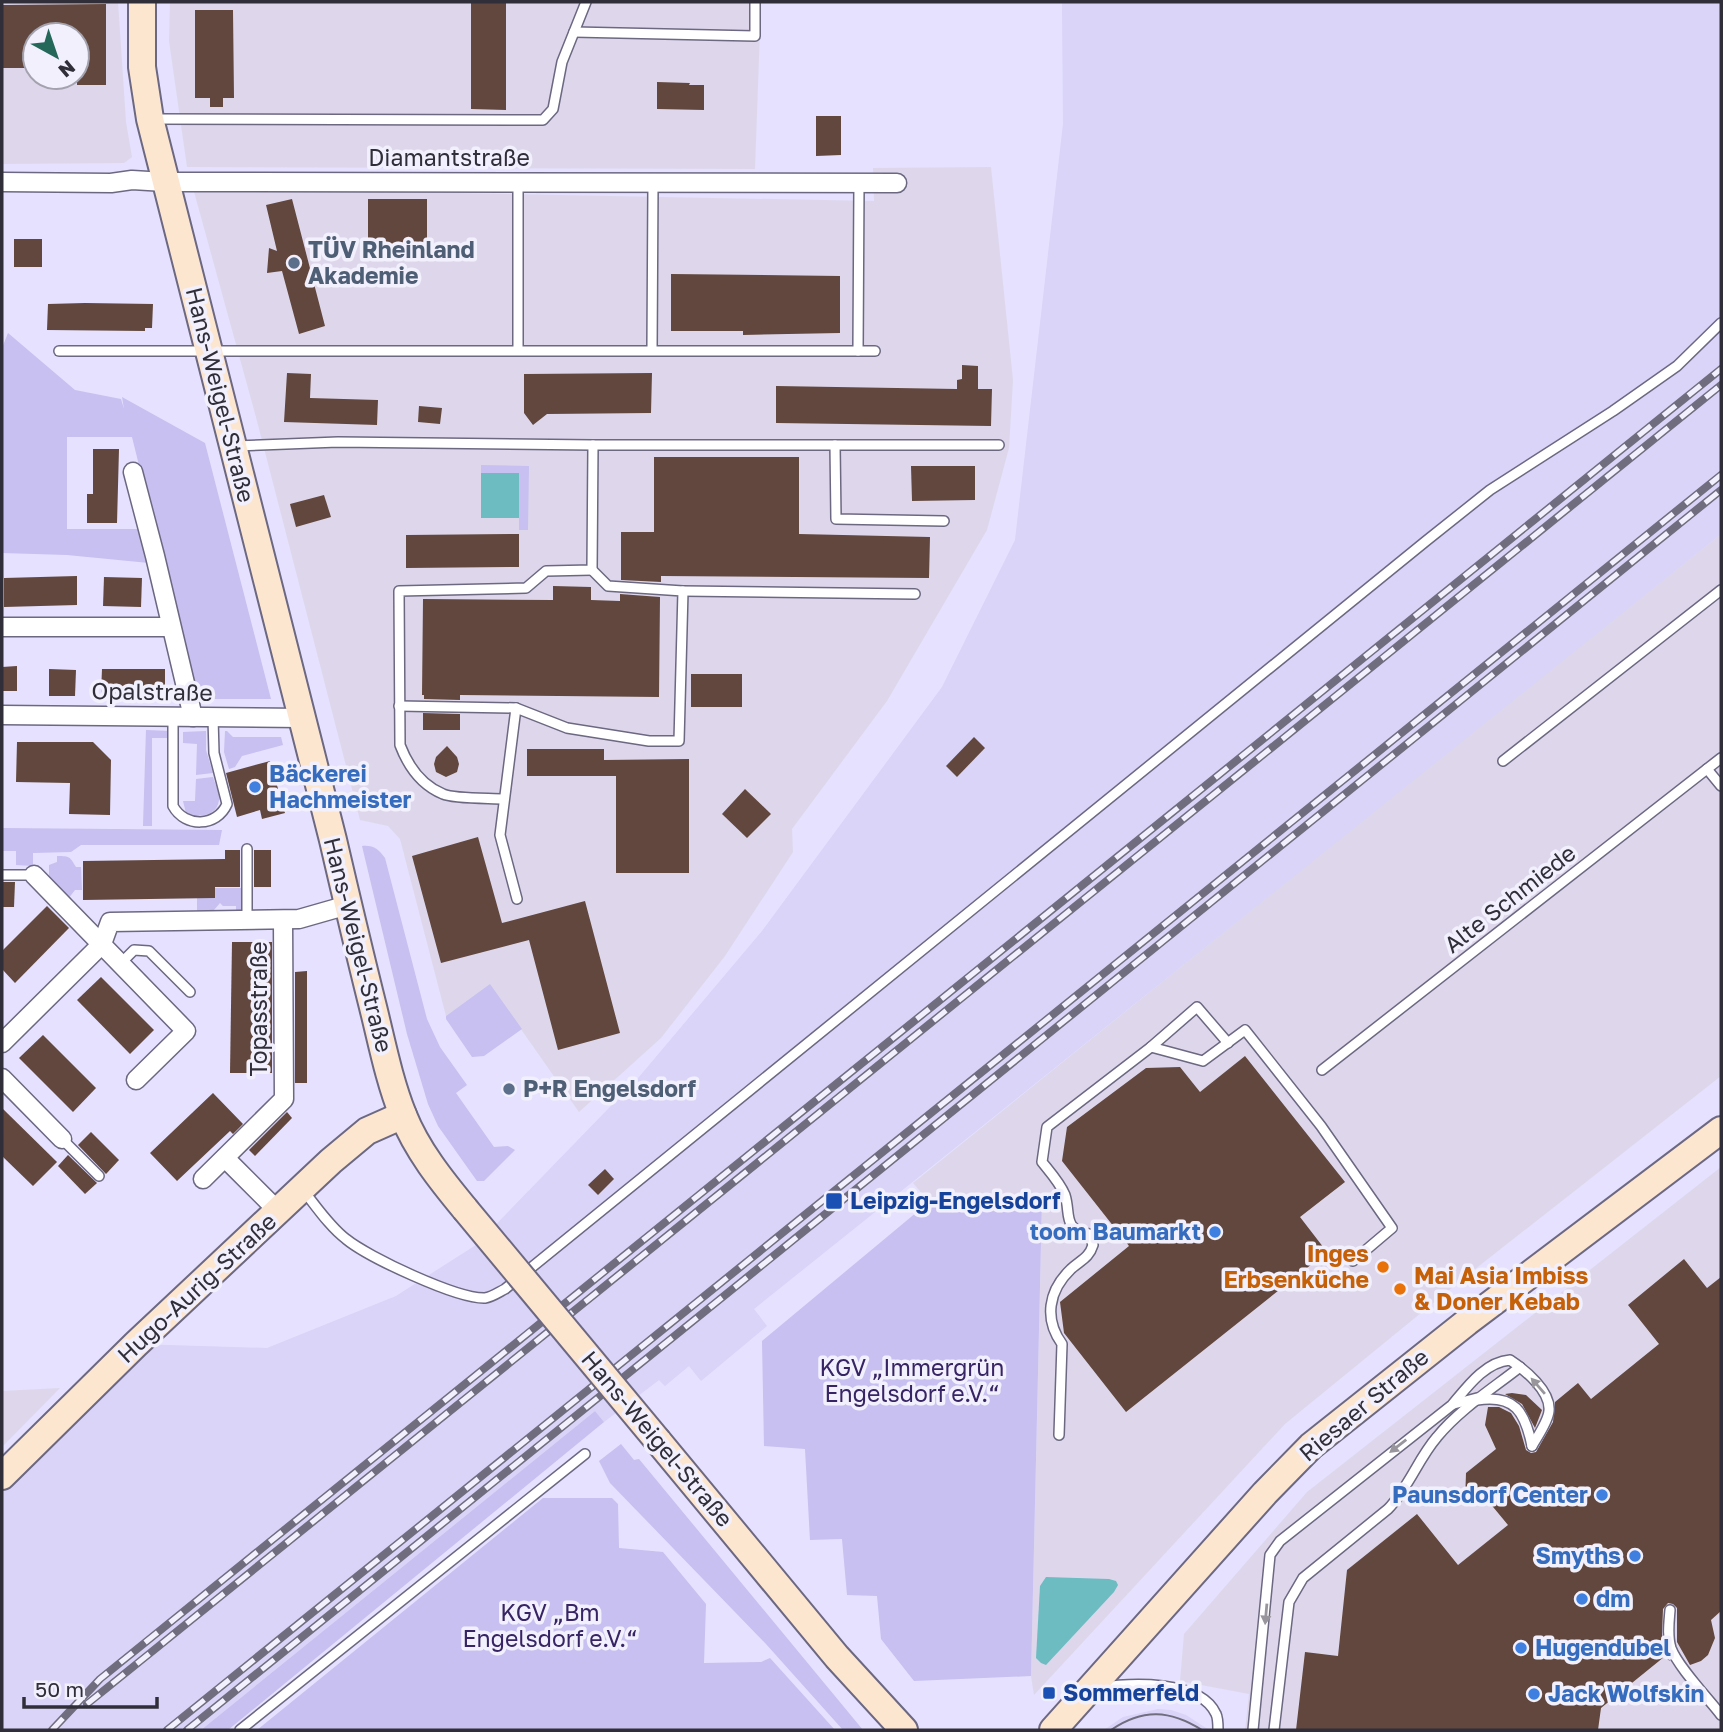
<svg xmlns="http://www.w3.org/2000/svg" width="1723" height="1732" font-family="'Golos Text',sans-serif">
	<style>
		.commercial { fill: #ded7ec; fill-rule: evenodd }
		.built { fill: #d9d4f8 }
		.green { fill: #c7c0f0 }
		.water { fill: #6cbcc2 }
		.building { fill: #61473d }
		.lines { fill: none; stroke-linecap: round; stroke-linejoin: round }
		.lane-casing { stroke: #6c6882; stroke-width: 12 }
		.street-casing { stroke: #6c6882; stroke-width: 21 }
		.secondary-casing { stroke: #6c6882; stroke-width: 30 }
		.lane { stroke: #fff; stroke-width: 9 }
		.street { stroke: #fff; stroke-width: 18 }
		.secondary { stroke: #fde6d0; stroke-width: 26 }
		.tram { stroke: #706d7f; stroke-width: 2 }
		.rail-casing { stroke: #706d7f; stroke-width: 8 }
		.rail { stroke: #f2f0fc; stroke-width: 5; stroke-dasharray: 16; stroke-linecap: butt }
		.secondary-bridge-casing { stroke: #6c6882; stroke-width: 30; stroke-linecap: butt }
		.secondary-bridge { stroke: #fde6d0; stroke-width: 26 }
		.oneway { fill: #98969c }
		.service-dot { fill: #5c6f8a; stroke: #f2f0fc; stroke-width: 2.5 }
		.shop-dot { fill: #3f7fe0; stroke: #f2f0fc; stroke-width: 2.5 }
		.transit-dot { fill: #1a4fb4; stroke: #f2f0fc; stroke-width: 2.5 }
		.food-dot { fill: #e8710a; stroke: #f2f0fc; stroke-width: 2.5 }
		.labels { text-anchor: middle; stroke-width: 7; stroke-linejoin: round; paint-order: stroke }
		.street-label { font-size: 23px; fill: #302e39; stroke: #f2f0fc }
		.service-label { font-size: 23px; font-weight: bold; fill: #4e5e75; stroke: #f2f0fc; text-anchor: start }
		.shop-label { font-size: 23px; font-weight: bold; fill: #366cbe; stroke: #f2f0fc; text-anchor: start }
		.transit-label { font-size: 23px; font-weight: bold; fill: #164399; stroke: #f2f0fc; text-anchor: start }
		.food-label { font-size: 23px; font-weight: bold; fill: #c56008; stroke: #f2f0fc; text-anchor: end }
		.park-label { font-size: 23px; fill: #362465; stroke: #f2f0fc }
	</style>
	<rect width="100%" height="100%" fill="#e5e1fe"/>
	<!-- commercial -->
	<g class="commercial">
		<path d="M2,2H118L126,122L132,157L124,163L2,164ZM35,35H77V77H35Z"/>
		<path d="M170,2H761L755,169L187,167L169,41Z"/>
		<path d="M991,167L1013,380L1009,448L987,530L887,701L792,829L793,852L725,956L661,1038L579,1112L490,985L446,1016L400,839L388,826L360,820L257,421L193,188L874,201L873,168Z"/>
		<path d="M1721,534V1076L1465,1277L1285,1424L1034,1695L1031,1676L1042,1199L929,1202L913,1183L1427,768Z"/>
		<path d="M1721,1167V1730H1245L1249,1694L1180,1681L1184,1634L1307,1492Z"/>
		<path d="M60,1388L2,1447V1391Z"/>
	</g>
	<!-- built -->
	<g class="built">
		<path d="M1062,2H1721V534L754,1309L767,1326L701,1381L689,1366L665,1386L659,1380L604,1422L595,1411L201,1730H2V1476L136,1344L267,1348L396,1296L476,1245L639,1077L762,931L942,687L1015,540L1063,124Z"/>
		<path d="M1158,1709L1171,1710L1186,1715L1209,1730H1104L1123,1717Z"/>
	</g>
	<!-- green -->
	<g class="green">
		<path d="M8,333L75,390L121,399L124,409L122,397L205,443L271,699H197L132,437H67V529H141L149,563L67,555L2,553V348Z"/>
		<path d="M481,465L529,466L528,530H519V473H481Z"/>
		<path d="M146,730L170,731L169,738H152V826H143Z"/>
		<path d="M206,731V750L213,773L196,775L197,744L183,743V732Z"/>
		<path d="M225,731H227L233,737H281L283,745L242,756L235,767L229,769L224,752Z"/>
		<path d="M213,777C215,784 220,793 219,800C217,817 198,818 186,813L183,801H195L196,779Z"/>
		<path d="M2,828H3L222,830L219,845H81L71,852L33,853V866L16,865V851H2Z"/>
		<path d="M362,846C374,845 378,849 385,858L427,1019L440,1047L467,1085L456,1093L494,1147L508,1146L515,1150L484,1181H477L438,1126L428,1104L407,1034Z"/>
		<path d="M57,856C70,856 70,857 76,867H81L82,890H75L68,899L49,880V865L57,862Z"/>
		<path d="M215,888H244L243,910L236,911V906H223L220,903L214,910L197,911V898Z"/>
		<path d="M490,984L522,1029L484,1056L472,1057L446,1019V1016Z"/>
		<path d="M1042,1198L1031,1676L914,1681L881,1639L877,1596L847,1595L842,1539L810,1540L805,1449L764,1446L762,1341L929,1202Z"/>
		<path d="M595,1411L604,1422L228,1730H201Z"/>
		<path d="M621,1444L634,1460L639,1459L863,1730H843L766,1644L610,1483L599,1461Z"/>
		<path d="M543,1498H612L618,1504L619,1548L663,1552L706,1604L704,1663L761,1662L770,1658L835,1730H257Z"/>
	</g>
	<!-- water -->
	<g class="water">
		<rect x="481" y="473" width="38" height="45"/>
		<path d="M1046,1577L1109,1579L1116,1581L1118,1585L1114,1592L1046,1665L1041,1663L1036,1658L1040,1586Z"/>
	</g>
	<!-- building -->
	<g class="building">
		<path d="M471,2H506V110L471,109Z"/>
		<path d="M106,4V85H77V35H35V68H2V5Z"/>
		<path d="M195,10H233L234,98H223V107H210V98H195Z"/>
		<path d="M657,82L690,83L689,85H704V110L657,109Z"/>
		<path d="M816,116H841V155L816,156Z"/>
		<path d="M292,199L325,326L299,334L282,271L267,273L269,248L277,251L266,205Z"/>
		<rect x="368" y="199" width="59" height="58"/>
		<rect x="14" y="239" width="28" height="28"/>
		<path d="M671,274L840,276V333L743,335V331H671Z"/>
		<path d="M85,303L153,304L152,328H145V331L47,330L48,304Z"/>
		<path d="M962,365L978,366V389H992L991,426L776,423V386L957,389V380L962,379Z"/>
		<path d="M287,373L311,374L310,398L378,400L377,425L284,422Z"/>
		<path d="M652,373L651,413L547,414L533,425L524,413V374Z"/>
		<path d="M419,406L442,408L440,424L418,422Z"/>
		<path d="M93,449H119L117,523H87V494H93Z"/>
		<path d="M654,457H799V534L930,537L929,578L661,576V582L621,580V532H654Z"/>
		<path d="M911,466H975V500L912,501Z"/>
		<path d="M324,495L331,517L296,527L290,504Z"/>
		<path d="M519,534V567L406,568V535Z"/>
		<path d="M77,576V605L4,607V578Z"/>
		<path d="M104,577L142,578L141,607L103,606Z"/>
		<path d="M553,586L591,587V600L620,601V594L660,597L659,697L460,695V700L424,699V695H422L423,599L553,600Z"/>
		<path d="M17,666V691H2V667Z"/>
		<path d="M49,669L76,670L75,696H49Z"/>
		<path d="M102,669H165V695L101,693Z"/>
		<rect x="691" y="674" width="51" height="33"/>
		<path d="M423,713L460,714V730H423Z"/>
		<path d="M974,737L985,748L957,777L946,766Z"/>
		<path d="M17,742H93L111,760L110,815L69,814L70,783L16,782Z"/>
		<path d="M447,746L457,757L459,764L457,772L446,777L436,772L434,764L436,757Z"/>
		<path d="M527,749H604V760L689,759V873H616V776H527Z"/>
		<path d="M270,761L285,813L262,819L260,810L237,817L226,773Z"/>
		<path d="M745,789L771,814L747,838L722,814Z"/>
		<path d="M478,837L502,923L585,901L620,1033L558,1050L529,940L441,963L412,856Z"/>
		<path d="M225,850H240V887H215V898L83,900V861L225,859Z"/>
		<rect x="254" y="850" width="17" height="37"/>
		<path d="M2,882H15L14,907H2Z"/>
		<path d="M47,906L69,928L15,983L2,969V951Z"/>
		<path d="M232,942H272V1073H230Z"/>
		<path d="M307,971V1083H295V972Z"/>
		<path d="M101,977L154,1030L130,1054L77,1000Z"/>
		<path d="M43,1035L96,1088L73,1112L19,1058Z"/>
		<path d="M1245,1056L1345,1182L1300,1217L1327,1252L1126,1412L1064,1333L1060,1302L1129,1246L1062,1161L1067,1127L1146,1068L1180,1067L1200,1092Z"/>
		<path d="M213,1093L243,1124L233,1134L230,1131L177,1181L150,1153Z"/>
		<path d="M2,1108L57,1162L33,1186L2,1156Z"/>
		<path d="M287,1112L292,1118L255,1156L249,1150Z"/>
		<path d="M91,1132L119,1160L106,1174L78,1145Z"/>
		<path d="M68,1155L97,1183L85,1194L58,1166Z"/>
		<path d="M605,1169L614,1179L598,1195L588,1185Z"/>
		<path d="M1684,1259L1707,1288L1721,1277V1611L1711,1620L1715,1638L1708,1655L1701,1661L1690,1665L1677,1642V1608L1673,1604L1668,1603L1663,1609L1662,1634L1664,1650L1670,1661L1664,1657L1601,1708L1598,1730H1296L1305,1652L1338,1656L1347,1570L1417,1514L1458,1565L1508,1525L1479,1490L1465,1502L1466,1473L1496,1449L1485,1425L1488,1407H1499L1511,1413L1519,1426L1526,1450L1531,1453L1536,1452L1553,1422L1555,1402L1578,1383L1591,1399L1659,1344L1628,1305Z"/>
		<path d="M1512,1393L1526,1395L1542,1410L1535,1428L1522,1404L1505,1394Z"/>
	</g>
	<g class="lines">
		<!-- lane casing -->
		<g class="lane-casing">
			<g id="lane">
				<path d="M574,32L755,36V2"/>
				<path d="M154,119L543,120L553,109L562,62L586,2"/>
				<path d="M518,350V182"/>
				<path d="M652,350L653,183"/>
				<path d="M59,351H875"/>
				<path d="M858,351L859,183"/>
				<path d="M835,445L836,519L944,521"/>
				<path d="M235,446L338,442L593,445H999"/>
				<path d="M683,591L915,594"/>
				<path d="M399,706L516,708L567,728L649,741H679L683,591L608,586L592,570"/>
				<path d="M516,708L500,835L517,899"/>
				<path d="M173,717V806C185,828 217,827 227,804L214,753L213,718"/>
				<path d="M1503,761L1721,590"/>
				<path d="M1707,769L1721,786"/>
				<path d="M504,799C489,798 454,799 443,794C421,785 408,766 400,745L399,591L526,588L546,571L592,570L593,445"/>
				<path d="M247,849V920"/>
				<path d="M2,875H34"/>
				<path d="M121,963L134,950L149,951L190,992"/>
				<path d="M1151,1047L1197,1007L1228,1043"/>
				<path d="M1322,1070L1721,758"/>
				<path d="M62,1139L99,1176"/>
				<path d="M303,1190C316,1206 329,1226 346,1239C368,1257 457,1299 485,1298C492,1297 499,1292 505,1289L1426,541L1490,490L1613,411L1677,366L1721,323"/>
				<path d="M1454,1404L1477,1398V1400C1515,1394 1525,1412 1532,1446"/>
				<path d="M1059,1435L1062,1344C1044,1319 1048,1291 1071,1269C1081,1260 1089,1258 1093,1245L1089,1234C1062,1229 1071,1214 1065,1195C1060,1183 1050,1172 1042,1162L1047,1127L1151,1047L1203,1061L1245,1030L1321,1126L1392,1228L1353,1261"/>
				<path d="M1670,1610C1669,1623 1667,1636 1671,1648C1678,1667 1708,1698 1721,1715"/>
				<path d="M1098,1688C1129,1683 1200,1679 1216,1714C1218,1718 1218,1726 1218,1730"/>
				<path d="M240,1730L585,1454"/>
				<path d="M1253,1730L1270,1555L1280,1541L1452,1405C1467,1387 1485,1362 1510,1360C1525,1370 1551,1391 1549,1411C1548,1422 1537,1437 1532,1446"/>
				<path d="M1274,1730L1289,1602L1303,1578L1388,1509C1409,1487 1418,1459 1437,1437C1460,1409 1492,1389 1520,1367"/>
			</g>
		</g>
		<!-- street casing -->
		<g class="street-casing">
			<g id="street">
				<path d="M2,182L111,183L132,180L165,182L897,183"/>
				<path d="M133,472L155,556L193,717"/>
				<path d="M2,627H171"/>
				<path d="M2,715L302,718"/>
				<path d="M34,875L186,1031L136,1080"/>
				<path d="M2,1043L102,944L110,922L299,919L348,905"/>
				<path d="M2,1078L62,1139"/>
				<path d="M225,1158L278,1211"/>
				<path d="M203,1179L284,1099L283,920"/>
			</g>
		</g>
		<!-- secondary casing -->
		<g class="secondary-casing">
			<g id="secondary">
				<path d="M142,2V67L150,119L333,840C346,896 359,951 373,1007C382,1043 389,1080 403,1115C417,1150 441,1180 465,1209"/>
				<path d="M658,1441L837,1657L904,1730"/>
				<path d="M2,1476L136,1344L331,1161L367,1131L403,1115"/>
				<path d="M1053,1730L1265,1493L1311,1446L1467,1322L1721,1130"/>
			</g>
		</g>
		<!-- lane -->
		<use href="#lane" class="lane"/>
		<!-- street -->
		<use href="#street" class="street"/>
		<!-- secondary -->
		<use href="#secondary" class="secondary"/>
		<!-- tram -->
		<path class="tram" d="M1111,1730C1143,1708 1170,1710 1202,1730"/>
		<!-- rail casing -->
		<g class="rail-casing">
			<g id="rail">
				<path d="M87,1704L1721,385"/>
				<path d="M52,1730L100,1679L1721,369"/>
				<path d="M167,1730L1721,475"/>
				<path d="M187,1730L1721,490"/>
			</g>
		</g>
		<!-- rail -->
		<use href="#rail" class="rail"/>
		<!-- secondary-bridge casing -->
		<g class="secondary-bridge-casing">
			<path id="secondary-bridge" d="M465,1209L658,1441"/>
		</g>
		<!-- secondary-bridge -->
		<use href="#secondary-bridge" class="secondary-bridge"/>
	</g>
	<!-- one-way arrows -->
	<defs><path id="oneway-solid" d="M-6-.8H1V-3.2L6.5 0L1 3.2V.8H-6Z" transform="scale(1.75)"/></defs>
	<g class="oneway">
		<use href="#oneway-solid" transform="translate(1538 1386) rotate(-131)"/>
		<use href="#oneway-solid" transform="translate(1398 1446) rotate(142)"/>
		<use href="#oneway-solid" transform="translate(1266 1614) rotate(95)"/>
	</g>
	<!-- markers -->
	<g class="service-dot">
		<circle cx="294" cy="263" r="7"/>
		<circle cx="509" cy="1089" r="7"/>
	</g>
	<g class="shop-dot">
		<circle cx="255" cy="787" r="7"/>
		<circle cx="1215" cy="1232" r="7"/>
		<circle cx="1602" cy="1495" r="7"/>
		<circle cx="1635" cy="1556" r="7"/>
		<circle cx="1582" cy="1599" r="7"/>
		<circle cx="1521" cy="1648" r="7"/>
		<circle cx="1534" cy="1694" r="7"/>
	</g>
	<g class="transit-dot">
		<rect x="825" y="1192" width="18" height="18" rx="3.5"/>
		<rect x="1042" y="1686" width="14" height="14" rx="3.5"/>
	</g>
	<g class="food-dot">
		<circle cx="1383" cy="1267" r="7"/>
		<circle cx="1400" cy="1289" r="7"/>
	</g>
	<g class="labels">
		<!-- street labels -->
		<g class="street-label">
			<text x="449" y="166">Diamantstraße</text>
			<text transform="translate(220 395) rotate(76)" y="8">Hans-Weigel-Straße</text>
			<text transform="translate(152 692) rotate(1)" y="8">Opalstraße</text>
			<text transform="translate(1510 899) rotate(-38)" y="8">Alte Schmiede</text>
			<text transform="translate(358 945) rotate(76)" y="8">Hans-Weigel-Straße</text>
			<text transform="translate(259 1009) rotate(-90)" y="8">Topasstraße</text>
			<text transform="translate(197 1288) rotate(-43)" y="8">Hugo-Aurig-Straße</text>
			<text transform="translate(1364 1405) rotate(-40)" y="8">Riesaer Straße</text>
			<text transform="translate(657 1439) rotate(50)" y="8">Hans-Weigel-Straße</text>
		</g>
		<!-- service labels -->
		<g class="service-label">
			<text x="308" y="258">TÜV Rheinland<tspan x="308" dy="26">Akademie</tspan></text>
			<text x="523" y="1097">P+R Engelsdorf</text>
		</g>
		<!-- shop labels -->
		<g class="shop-label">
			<text x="269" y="782">Bäckerei<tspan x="269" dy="26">Hachmeister</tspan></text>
			<text x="1201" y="1240" text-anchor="end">toom Baumarkt</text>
			<text x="1588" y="1503" text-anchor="end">Paunsdorf Center</text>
			<text x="1621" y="1564" text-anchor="end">Smyths</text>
			<text x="1596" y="1607">dm</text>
			<text x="1535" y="1656">Hugendubel</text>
			<text x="1548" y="1702">Jack Wolfskin</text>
		</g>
		<!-- transit labels -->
		<g class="transit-label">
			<text x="850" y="1209">Leipzig-Engelsdorf</text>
			<text x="1063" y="1701">Sommerfeld</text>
		</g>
		<!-- food labels -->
		<g class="food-label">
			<text x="1369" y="1262">Inges<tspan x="1369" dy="26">Erbsenküche</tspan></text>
			<text x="1414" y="1284" text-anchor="start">Mai Asia Imbiss<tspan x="1414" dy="26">&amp; Doner Kebab</tspan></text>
		</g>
		<!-- park labels -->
		<g class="park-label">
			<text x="912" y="1376">KGV „Immergrün<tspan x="912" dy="26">Engelsdorf e.V.“</tspan></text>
			<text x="550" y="1621">KGV „Bm<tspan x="550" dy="26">Engelsdorf e.V.“</tspan></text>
		</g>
	</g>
	<!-- border -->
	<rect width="1723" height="1732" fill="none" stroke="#302e39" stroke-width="7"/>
	<!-- north arrow -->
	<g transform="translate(56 56) rotate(140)"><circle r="33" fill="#f2f0fc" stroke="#a4a2ae" stroke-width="2"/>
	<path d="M0-5L12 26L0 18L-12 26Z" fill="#24685a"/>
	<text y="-10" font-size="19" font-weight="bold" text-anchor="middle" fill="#302e39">N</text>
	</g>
	<!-- scale -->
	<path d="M24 1697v10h133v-10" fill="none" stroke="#302e39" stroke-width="3.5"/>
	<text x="35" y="1697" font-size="21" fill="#302e39" stroke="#f2f0fc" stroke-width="5" paint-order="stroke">50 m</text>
</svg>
